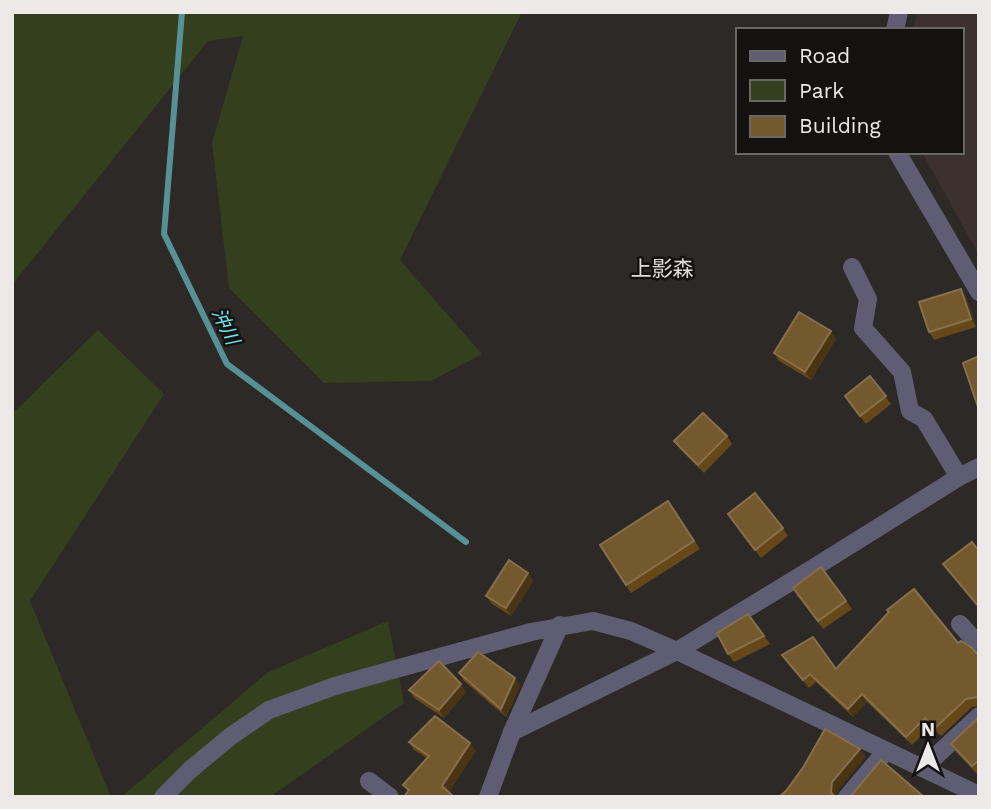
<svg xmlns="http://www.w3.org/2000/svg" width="991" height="809" font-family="'Work Sans','Noto Sans JP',sans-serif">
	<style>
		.built { fill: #3c312d }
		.green { fill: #343f1d }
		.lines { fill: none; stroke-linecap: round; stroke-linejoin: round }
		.stream { stroke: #559195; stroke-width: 6 }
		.minor { stroke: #5f5d73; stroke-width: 18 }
		.wall { fill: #664718 }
		.shaded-wall { fill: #493414 }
		.building { fill: #74592e; stroke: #876f4b; stroke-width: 2 }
		.labels { text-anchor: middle; stroke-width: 5; stroke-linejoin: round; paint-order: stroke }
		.water-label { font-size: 19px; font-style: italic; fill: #71e6f1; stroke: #141211 }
		.quarter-label { font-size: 21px; fill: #e0dad8; stroke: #141211 }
	</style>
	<rect width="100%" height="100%" fill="#2d2927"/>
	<!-- built -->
	<path class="built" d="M917,12H979V255L922,152H961V30H914Z"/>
	<!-- green -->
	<g class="green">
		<path d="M12,12H522L400,260L482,354L431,381L324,383L229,288L212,143L243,36L208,41L12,285Z"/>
		<path d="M98,330L164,394L30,601L111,797H12V414Z"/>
		<path d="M388,621L404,703L270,797H121L268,672Z"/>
	</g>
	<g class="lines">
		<!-- stream -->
		<path class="stream" d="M182,12L164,234L227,364L466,542"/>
		<!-- minor -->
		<g class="minor">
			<path d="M895,30L899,12"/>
			<path d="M897,152L979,292"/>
			<path d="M852,267L868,299L863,328L902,372L910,411L924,419L959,477"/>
			<path d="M960,624L979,645"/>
			<path d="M512,732L677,651L815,567L959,477L979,467"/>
			<path d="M923,768L979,716"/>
			<path d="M369,781L390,797"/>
			<path d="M163,797L190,770L231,736L269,710L335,686L403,667L531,632L593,621L631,631L677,651L979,795"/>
			<path d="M488,797L512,732L560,625"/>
			<path d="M847,797L886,751"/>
		</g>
	</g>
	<!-- wall -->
	<g class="wall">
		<path d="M966,297L976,327L934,340L929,332Z"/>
		<path d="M836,339L811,380L779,361L774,353Z"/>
		<path d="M870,376L891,404L866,424L850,404Z"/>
		<path d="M727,436L732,444L704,473L680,449L674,441Z"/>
		<path d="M668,501L700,549L631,593L600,545Z"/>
		<path d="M728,514L783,528L788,536L761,558Z"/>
		<path d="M821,567L852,609L823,629L793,588Z"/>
		<path d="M528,573L533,581L511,616L492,604L486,596Z"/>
		<path d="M748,614L770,644L734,662L728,654Z"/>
		<path d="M958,643L979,656V706L972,707L941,736L931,726L912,745L867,702L853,717L816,682L809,688L782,655L836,669Z"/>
		<path d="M459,673L520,686L506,717L464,681Z"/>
		<path d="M461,684L466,692L444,718L414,698L409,690Z"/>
		<path d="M979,717V772L977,774L956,752L951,744Z"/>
		<path d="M409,742L476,751L408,792L403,785L427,758L414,750Z"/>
	</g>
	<!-- shaded-wall -->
	<g class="shaded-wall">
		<path d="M961,289L966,297L976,327L971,319Z"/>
		<path d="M831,331L836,339L811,380L805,372Z"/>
		<path d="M528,573L533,581L511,616L506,608Z"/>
		<path d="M515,678L520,686L506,717L501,709Z"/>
		<path d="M461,684L466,692L444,718L439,710Z"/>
		<path d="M862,694L867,702L853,717L848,709Z"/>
		<path d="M470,743L476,751L448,794L442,786Z"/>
		<path d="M860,749L866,757L838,790L837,797H834L831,792L832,782Z"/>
	</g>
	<!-- building -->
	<g class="building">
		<path d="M961,289L971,319L929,332L919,302Z"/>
		<path d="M799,312L831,331L805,372L774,353Z"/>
		<path d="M979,356V410L963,363Z"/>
		<path d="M870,376L886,396L860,416L845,396Z"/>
		<path d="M703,413L727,436L698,465L674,441Z"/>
		<path d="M755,493L783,528L755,550L728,514Z"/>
		<path d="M668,501L694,541L626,585L600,545Z"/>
		<path d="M972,542L979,551V607L943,564Z"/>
		<path d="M509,560L528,573L506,608L486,596Z"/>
		<path d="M821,567L846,601L818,621L793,588Z"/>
		<path d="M914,589L958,643L961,641L972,648L979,656V699L977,697L966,699L935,728L925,718L906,737L862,694L848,709L810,674L803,680L782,655L813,637L836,669L889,612L887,610Z"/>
		<path d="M748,614L764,636L728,654L717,633Z"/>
		<path d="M478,652L515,678L501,709L459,673Z"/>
		<path d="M439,661L461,684L439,710L409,690Z"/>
		<path d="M435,716L470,743L442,786L454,797H404L409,790L403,785L429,756L409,742Z"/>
		<path d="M979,717V760L972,766L951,744Z"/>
		<path d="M825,729L860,749L832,782L831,792L834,797H779L786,791L804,766Z"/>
		<path d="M881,760L924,797H850Z"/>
	</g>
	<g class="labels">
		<!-- water labels -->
		<g class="water-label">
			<text transform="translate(226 326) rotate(64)" y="7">沖川</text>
		</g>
		<!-- quarter labels -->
		<g class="quarter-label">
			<text x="662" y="276">上影森</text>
		</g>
	</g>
	<!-- border -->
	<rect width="991" height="809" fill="none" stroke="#ece9e8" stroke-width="28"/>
	<!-- legend -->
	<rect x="736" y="28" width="228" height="126" fill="#141211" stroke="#6a6867" stroke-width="2"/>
	<rect x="750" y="51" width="35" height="10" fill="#5f5d73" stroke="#6a6867" stroke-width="2"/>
	<text x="799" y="63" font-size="21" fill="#ece9e8">Road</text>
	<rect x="750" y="80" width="35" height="21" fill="#343f1d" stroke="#6a6867" stroke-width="2"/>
	<text x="799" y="98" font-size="21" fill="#ece9e8">Park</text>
	<rect x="750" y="116" width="35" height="21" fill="#74592e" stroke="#6a6867" stroke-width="2"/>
	<text x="799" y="133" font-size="21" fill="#ece9e8">Building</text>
	<!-- north arrow -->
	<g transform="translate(928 746)" stroke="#141211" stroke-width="5" paint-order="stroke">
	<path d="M0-5L12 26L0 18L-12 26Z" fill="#ece9e8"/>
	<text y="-10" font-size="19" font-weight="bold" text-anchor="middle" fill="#ece9e8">N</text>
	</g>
</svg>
